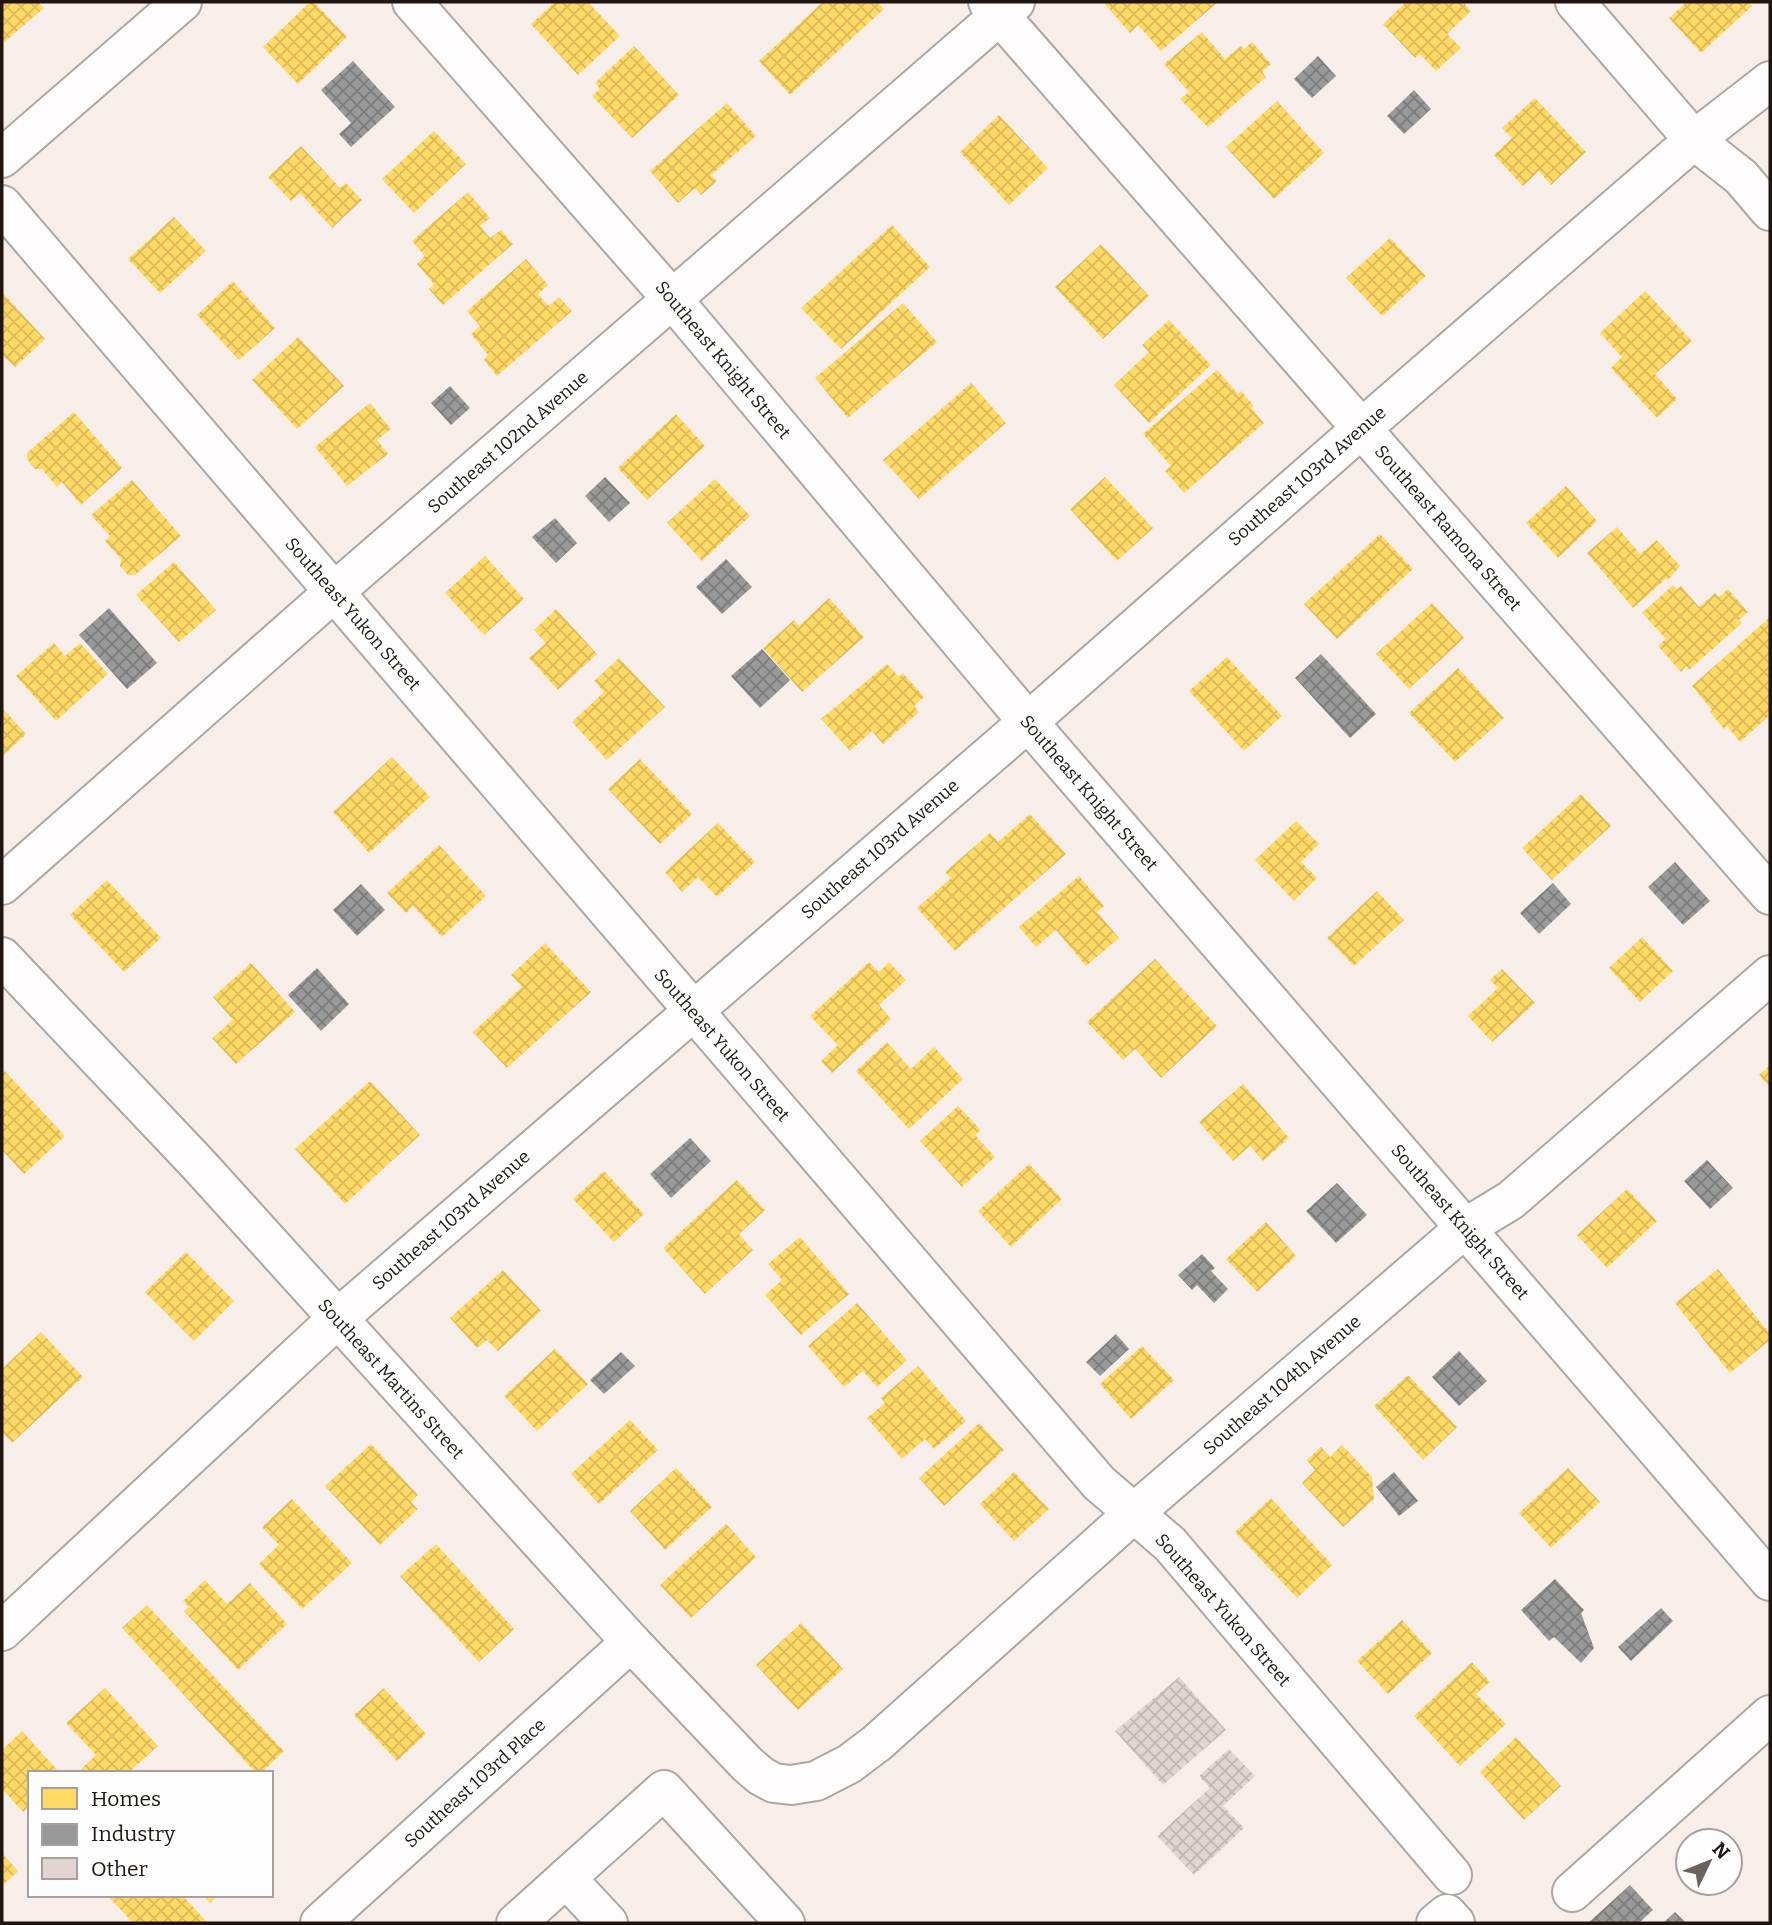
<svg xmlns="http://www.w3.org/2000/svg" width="1772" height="1925" font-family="Bitter,serif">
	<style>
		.homes { fill: url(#homes-cross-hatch) }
		.industry { fill: url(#industry-cross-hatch) }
		.building { fill: url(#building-cross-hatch) }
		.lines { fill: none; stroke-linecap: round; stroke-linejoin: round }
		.minor-casing { stroke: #afa5a1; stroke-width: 42 }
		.minor { stroke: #fefcfc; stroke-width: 38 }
		.labels { text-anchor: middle; stroke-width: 7; stroke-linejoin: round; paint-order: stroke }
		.street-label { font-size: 18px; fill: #201511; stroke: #fdfdfd }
	</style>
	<defs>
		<pattern id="homes-cross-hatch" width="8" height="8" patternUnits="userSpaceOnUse" patternTransform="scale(1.75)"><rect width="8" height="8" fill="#ffd966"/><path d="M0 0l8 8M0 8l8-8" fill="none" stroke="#dab957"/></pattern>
		<pattern id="industry-cross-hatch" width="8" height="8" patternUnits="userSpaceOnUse" patternTransform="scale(1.75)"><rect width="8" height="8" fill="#999"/><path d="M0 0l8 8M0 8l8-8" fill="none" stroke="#7c7c7b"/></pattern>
		<pattern id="building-cross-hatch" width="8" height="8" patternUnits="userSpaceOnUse" patternTransform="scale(1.75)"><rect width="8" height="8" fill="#e1d5d4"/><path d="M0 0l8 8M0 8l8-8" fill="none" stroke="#c1b6b5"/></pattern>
	</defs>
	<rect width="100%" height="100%" fill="#f8eee9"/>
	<!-- homes -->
	<g class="homes">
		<path d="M2,2H38L44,8L2,44Z"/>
		<path d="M310,2H314L347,37L298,84L263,47Z"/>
		<path d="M555,2H588L620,36L578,75L531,24Z"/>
		<path d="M823,2H877L884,9L790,95L759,61Z"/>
		<path d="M1103,2H1218L1161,51L1138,25L1130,33Z"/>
		<path d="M1406,2H1463L1471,11L1447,34L1461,48L1436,71L1420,54L1415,58L1383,24Z"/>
		<path d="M1687,2H1749L1752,6L1701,53L1669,18Z"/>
		<path d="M1202,32L1225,59L1241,46L1244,49L1252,42L1271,64L1262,72L1266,77L1208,127L1180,99L1189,92L1164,64Z"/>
		<path d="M634,46L679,95L632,138L592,96L600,89L595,83Z"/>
		<path d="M1535,98L1586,152L1551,185L1539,171L1523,186L1494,155L1512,138L1502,128Z"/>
		<path d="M1277,101L1324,153L1274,199L1226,147Z"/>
		<path d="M727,103L756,136L711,175L717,181L701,195L695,188L678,203L650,171Z"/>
		<path d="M999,115L1048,168L1009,205L960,152Z"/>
		<path d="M434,131L466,164L414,213L382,179Z"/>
		<path d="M301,146L340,188L346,183L362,200L332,228L300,193L291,201L268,177Z"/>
		<path d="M468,192L490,218L480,226L490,238L501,230L513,244L443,305L429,289L434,284L417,264L425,256L412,241Z"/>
		<path d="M174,217L206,251L160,293L128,259Z"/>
		<path d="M892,225L930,267L841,349L801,308Z"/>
		<path d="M1390,238L1426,276L1382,316L1346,278Z"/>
		<path d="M1101,244L1149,296L1103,339L1055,287Z"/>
		<path d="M526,259L548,285L538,294L549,306L559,297L572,311L497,376L484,360L488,355L471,334L480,326L467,311Z"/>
		<path d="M233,281L275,328L239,360L197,315Z"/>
		<path d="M1645,291L1692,341L1655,374L1677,399L1657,418L1611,368L1622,357L1600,333Z"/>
		<path d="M2,292L45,339L15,367L2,355Z"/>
		<path d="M903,303L937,342L848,418L815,378Z"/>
		<path d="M1169,320L1211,365L1149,423L1114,385L1149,352L1142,345Z"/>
		<path d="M298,337L344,386L297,429L252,380Z"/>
		<path d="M1217,370L1238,394L1241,391L1254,406L1251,408L1264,423L1184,493L1165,471L1171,466L1143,434Z"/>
		<path d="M971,383L1006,423L919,499L883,460Z"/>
		<path d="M370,403L391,429L377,440L388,454L347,486L315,447Z"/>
		<path d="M74,412L122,468L81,505L62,482L57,487L42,469H35L27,459V453Z"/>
		<path d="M676,414L705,446L647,500L618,468Z"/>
		<path d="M1105,477L1153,528L1117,561L1070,509Z"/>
		<path d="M715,479L750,516L702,561L667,523Z"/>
		<path d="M132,480L181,536L135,575H128L120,566L121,559L105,541L110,536L91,515Z"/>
		<path d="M1566,486L1597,521L1558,558L1526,523Z"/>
		<path d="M1617,527L1640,554L1657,540L1680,566L1668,580L1667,578L1633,608L1587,553Z"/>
		<path d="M1380,534L1413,569L1337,639L1304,604Z"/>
		<path d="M485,556L524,599L484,635L445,593Z"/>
		<path d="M174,562L216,610L179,642L136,595Z"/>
		<path d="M1673,585L1677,589L1681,586L1699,607L1715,593L1719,597L1728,589L1748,612L1739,620L1742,623L1689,670L1686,666L1681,672L1658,646L1666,639L1642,613Z"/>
		<path d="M829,598L864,637L802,692L763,648L794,620L799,626Z"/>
		<path d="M1432,603L1464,638L1409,689L1376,654Z"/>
		<path d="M556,609L597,654L558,690L529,658L546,643L534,630Z"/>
		<path d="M1770,617V715L1740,742L1727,726L1724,729L1710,712L1712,710L1692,686Z"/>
		<path d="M54,643L65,656L80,643L108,674L56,721L16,676Z"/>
		<path d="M1227,657L1282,716L1244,751L1189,691Z"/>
		<path d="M619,658L665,707L607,760L572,722L604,692L594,681Z"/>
		<path d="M887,664L899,677L903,673L924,697L914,706L919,712L883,744L872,731L850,751L821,719Z"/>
		<path d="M1458,668L1504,718L1455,762L1409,713Z"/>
		<path d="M2,708L26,734L2,757Z"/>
		<path d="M392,757L430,797L369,853L333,812Z"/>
		<path d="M640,759L692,814L660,844L608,789Z"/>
		<path d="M1581,794L1611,826L1552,880L1522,848Z"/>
		<path d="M1030,814L1066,854L955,951L917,908L951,878L945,872L990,833L998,842Z"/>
		<path d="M1296,821L1319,844L1301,862L1317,878L1294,901L1255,860Z"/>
		<path d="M718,823L755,862L717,897L698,877L682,892L665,872Z"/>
		<path d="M439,845L486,896L442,937L413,906L406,913L387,893Z"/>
		<path d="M1079,876L1104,906L1097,912L1119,938L1086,966L1056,930L1036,947L1019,927Z"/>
		<path d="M107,880L161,938L124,972L70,915Z"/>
		<path d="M1377,891L1404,920L1354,966L1327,938Z"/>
		<path d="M1642,937L1673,971L1640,1002L1609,968Z"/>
		<path d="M545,943L591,992L507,1068L473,1032L522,987L511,975Z"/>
		<path d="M1155,959L1217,1026L1161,1078L1135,1049L1123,1060L1087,1022Z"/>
		<path d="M869,962L879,972L889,962L906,980L879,1005L891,1019L832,1073L821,1061L838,1045L810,1016Z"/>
		<path d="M251,963L295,1012L236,1064L212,1038L233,1020L213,997Z"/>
		<path d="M1502,969L1535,1003L1492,1042L1468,1016L1498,988L1490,980Z"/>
		<path d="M887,1042L911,1069L934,1047L963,1079L909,1129L856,1071Z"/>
		<path d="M1770,1065V1087L1759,1075Z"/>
		<path d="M5,1071L65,1136L24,1174L2,1150V1074Z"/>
		<path d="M370,1081L420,1135L345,1204L295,1149Z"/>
		<path d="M1243,1084L1289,1138L1263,1161L1250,1146L1233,1161L1199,1122Z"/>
		<path d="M958,1106L981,1130L975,1135L995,1157L962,1187L920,1141Z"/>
		<path d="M1029,1164L1062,1199L1011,1247L978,1211Z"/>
		<path d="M604,1171L644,1214L614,1242L573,1199Z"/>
		<path d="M737,1180L765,1210L739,1234L753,1250L705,1294L663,1248Z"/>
		<path d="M1627,1189L1657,1221L1607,1268L1577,1235Z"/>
		<path d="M1266,1222L1296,1256L1257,1292L1226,1259Z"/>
		<path d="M800,1237L849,1294L801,1335L765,1295L782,1280L768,1264Z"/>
		<path d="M186,1252L234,1301L194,1341L145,1292Z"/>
		<path d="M1718,1269L1770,1334V1340L1730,1373L1675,1303Z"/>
		<path d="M503,1270L541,1311L498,1351L487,1340L477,1348L450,1318Z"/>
		<path d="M857,1303L907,1360L877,1387L863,1371L844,1387L808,1346Z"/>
		<path d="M41,1332L83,1377L12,1443L2,1432V1369Z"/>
		<path d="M1142,1346L1174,1380L1131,1419L1100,1384Z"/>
		<path d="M555,1349L588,1384L537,1431L504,1396Z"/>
		<path d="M918,1366L966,1421L934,1449L925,1439L902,1459L867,1418L885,1403L881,1398Z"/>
		<path d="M1408,1375L1457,1427L1423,1460L1374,1406Z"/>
		<path d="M630,1420L658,1450L599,1504L571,1474Z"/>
		<path d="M979,1423L1004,1450L944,1506L919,1478Z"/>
		<path d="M371,1444L418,1495L411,1502L418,1509L380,1545L325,1486Z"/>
		<path d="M1342,1445L1372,1477L1374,1499L1343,1527L1302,1483L1315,1470L1307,1460L1321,1447L1330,1457Z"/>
		<path d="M676,1468L712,1507L665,1550L630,1511Z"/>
		<path d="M1568,1468L1600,1502L1551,1548L1519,1513Z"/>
		<path d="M1014,1472L1049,1509L1014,1541L980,1504Z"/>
		<path d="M1271,1498L1332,1565L1297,1598L1235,1532Z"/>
		<path d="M292,1499L352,1563L302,1609L259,1564L279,1545L262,1527Z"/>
		<path d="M726,1524L756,1557L691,1618L660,1585Z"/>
		<path d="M436,1544L514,1629L479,1662L400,1576Z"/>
		<path d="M205,1580L227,1604L250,1583L287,1624L238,1670L184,1611L189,1607L183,1601Z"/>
		<path d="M147,1605L284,1751L261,1773H256L122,1628Z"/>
		<path d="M1402,1620L1432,1653L1388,1694L1357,1661Z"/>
		<path d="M801,1623L843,1669L798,1710L756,1665Z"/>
		<path d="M1472,1662L1490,1682L1476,1694L1506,1724L1460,1766L1414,1716Z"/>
		<path d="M105,1688L158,1746L128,1773H77L96,1755L66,1723Z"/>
		<path d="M384,1688L426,1734L397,1761L354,1715Z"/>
		<path d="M22,1731L60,1773H30V1805L23,1812L2,1789V1750Z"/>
		<path d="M1516,1737L1561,1786L1524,1820L1480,1772Z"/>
		<path d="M2,1853L18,1871L2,1886Z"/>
		<path d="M107,1895H182L208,1923H133Z"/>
		<path d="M203,1895H218L210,1903Z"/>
	</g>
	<!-- industry -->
	<g class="industry">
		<path d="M1318,56L1336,76L1312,98L1294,79Z"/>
		<path d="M353,61L395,107L351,147L339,134L351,123L321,90Z"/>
		<path d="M1414,90L1431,109L1404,134L1387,116Z"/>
		<path d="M450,386L470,408L451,425L431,403Z"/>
		<path d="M605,477L630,503L609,522L585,496Z"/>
		<path d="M555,518L577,543L556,563L532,537Z"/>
		<path d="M726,559L752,587L722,614L696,587Z"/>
		<path d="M109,608L157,663L127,689L79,635Z"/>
		<path d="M762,649L790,680L760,708L731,676Z"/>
		<path d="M1321,654L1376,714L1350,738L1295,678Z"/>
		<path d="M1675,862L1710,901L1683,925L1648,887Z"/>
		<path d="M1553,883L1571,904L1539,934L1520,913Z"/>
		<path d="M361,884L385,910L357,936L333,910Z"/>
		<path d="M317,968L349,1004L321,1031L288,995Z"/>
		<path d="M690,1138L711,1161L671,1198L650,1174Z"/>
		<path d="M1707,1160L1733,1188L1710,1209L1684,1181Z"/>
		<path d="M1337,1183L1367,1215L1336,1243L1306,1211Z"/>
		<path d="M1202,1254L1215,1268L1211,1271L1228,1289L1214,1303L1197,1285L1192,1290L1178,1275Z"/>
		<path d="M1116,1334L1129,1349L1100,1376L1086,1362Z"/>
		<path d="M1459,1351L1487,1381L1459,1406L1432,1377Z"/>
		<path d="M621,1352L635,1366L604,1394L590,1380Z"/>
		<path d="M1394,1472L1418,1501L1399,1516L1376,1487Z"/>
		<path d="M1555,1579L1584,1610L1581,1613L1594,1648L1581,1663L1554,1637L1549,1641L1521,1610Z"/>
		<path d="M1661,1608L1673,1621L1631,1661L1618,1647Z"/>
		<path d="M1630,1885L1653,1910L1639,1923H1588Z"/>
		<path d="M1675,1912L1686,1923H1663Z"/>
	</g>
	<!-- building -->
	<g class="building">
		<path d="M1179,1677L1226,1730L1163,1785L1115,1731Z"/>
		<path d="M1229,1749L1255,1776L1223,1806L1244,1828L1194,1875L1157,1836L1210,1788L1199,1776Z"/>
	</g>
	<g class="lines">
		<!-- minor casing -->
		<g class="minor-casing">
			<g id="minor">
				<path d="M412,2L673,300L1028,722L1770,1581"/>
				<path d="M988,2L1770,895"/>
				<path d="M1575,2L1694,140L1741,177L1770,211"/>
				<path d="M2,158L182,2"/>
				<path d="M2,205L1099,1483L1170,1544L1452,1875"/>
				<path d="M2,885L334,592L1015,2"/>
				<path d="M2,957L198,1164L631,1642L747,1764L761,1776L774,1783L791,1785L816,1781L849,1764L877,1743L1134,1513L1465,1228L1511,1200L1770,975"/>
				<path d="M2,1631L337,1319L1028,722L1361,429L1694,140L1770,81"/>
				<path d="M566,1878L608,1923"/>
				<path d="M1572,1892L1770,1715"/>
				<path d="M320,1923L631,1642"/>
				<path d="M516,1923L664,1790L785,1923"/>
				<path d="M1436,1923L1447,1914L1455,1923"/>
			</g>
		</g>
		<!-- minor -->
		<use href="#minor" class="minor"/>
	</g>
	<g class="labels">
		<!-- street labels -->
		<g class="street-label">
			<text transform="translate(723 360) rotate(50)" y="6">Southeast Knight Street</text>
			<text transform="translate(508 442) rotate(-41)" y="6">Southeast 102nd Avenue</text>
			<text transform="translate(1307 476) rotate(-41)" y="6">Southeast 103rd Avenue</text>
			<text transform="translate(1448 528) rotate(49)" y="6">Southeast Ramona Street</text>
			<text transform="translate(353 614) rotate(49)" y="6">Southeast Yukon Street</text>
			<text transform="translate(1089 793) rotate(49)" y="6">Southeast Knight Street</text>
			<text transform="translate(880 849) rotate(-41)" y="6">Southeast 103rd Avenue</text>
			<text transform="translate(722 1045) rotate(49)" y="6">Southeast Yukon Street</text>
			<text transform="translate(451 1220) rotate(-41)" y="6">Southeast 103rd Avenue</text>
			<text transform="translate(1460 1222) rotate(49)" y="6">Southeast Knight Street</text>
			<text transform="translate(391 1379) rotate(48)" y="6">Southeast Martins Street</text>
			<text transform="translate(1282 1385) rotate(-41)" y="6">Southeast 104th Avenue</text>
			<text transform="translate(1223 1610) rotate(49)" y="6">Southeast Yukon Street</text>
			<text transform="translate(475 1783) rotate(-42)" y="6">Southeast 103rd Place</text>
		</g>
	</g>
	<!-- border -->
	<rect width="1772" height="1925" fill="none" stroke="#201511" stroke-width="7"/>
	<!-- legend -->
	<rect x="28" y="1771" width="245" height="126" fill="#fdfdfd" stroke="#a5a09f" stroke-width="2"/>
	<rect x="42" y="1788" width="35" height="21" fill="#ffd966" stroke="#a5a09f" stroke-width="2"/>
	<text x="91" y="1806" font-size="21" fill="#201511">Homes</text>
	<rect x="42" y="1824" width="35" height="21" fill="#999999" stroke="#a5a09f" stroke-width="2"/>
	<text x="91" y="1841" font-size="21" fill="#201511">Industry</text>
	<rect x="42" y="1858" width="35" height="21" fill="#e1d5d4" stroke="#a5a09f" stroke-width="2"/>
	<text x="91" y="1876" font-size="21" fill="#201511">Other</text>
	<!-- north arrow -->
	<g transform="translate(1709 1862) rotate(47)"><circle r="33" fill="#fdfdfd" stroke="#a5a09f" stroke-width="2"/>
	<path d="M0-5L12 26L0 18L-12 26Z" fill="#6c615d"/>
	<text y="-10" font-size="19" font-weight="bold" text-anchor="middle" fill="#201511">N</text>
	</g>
</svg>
